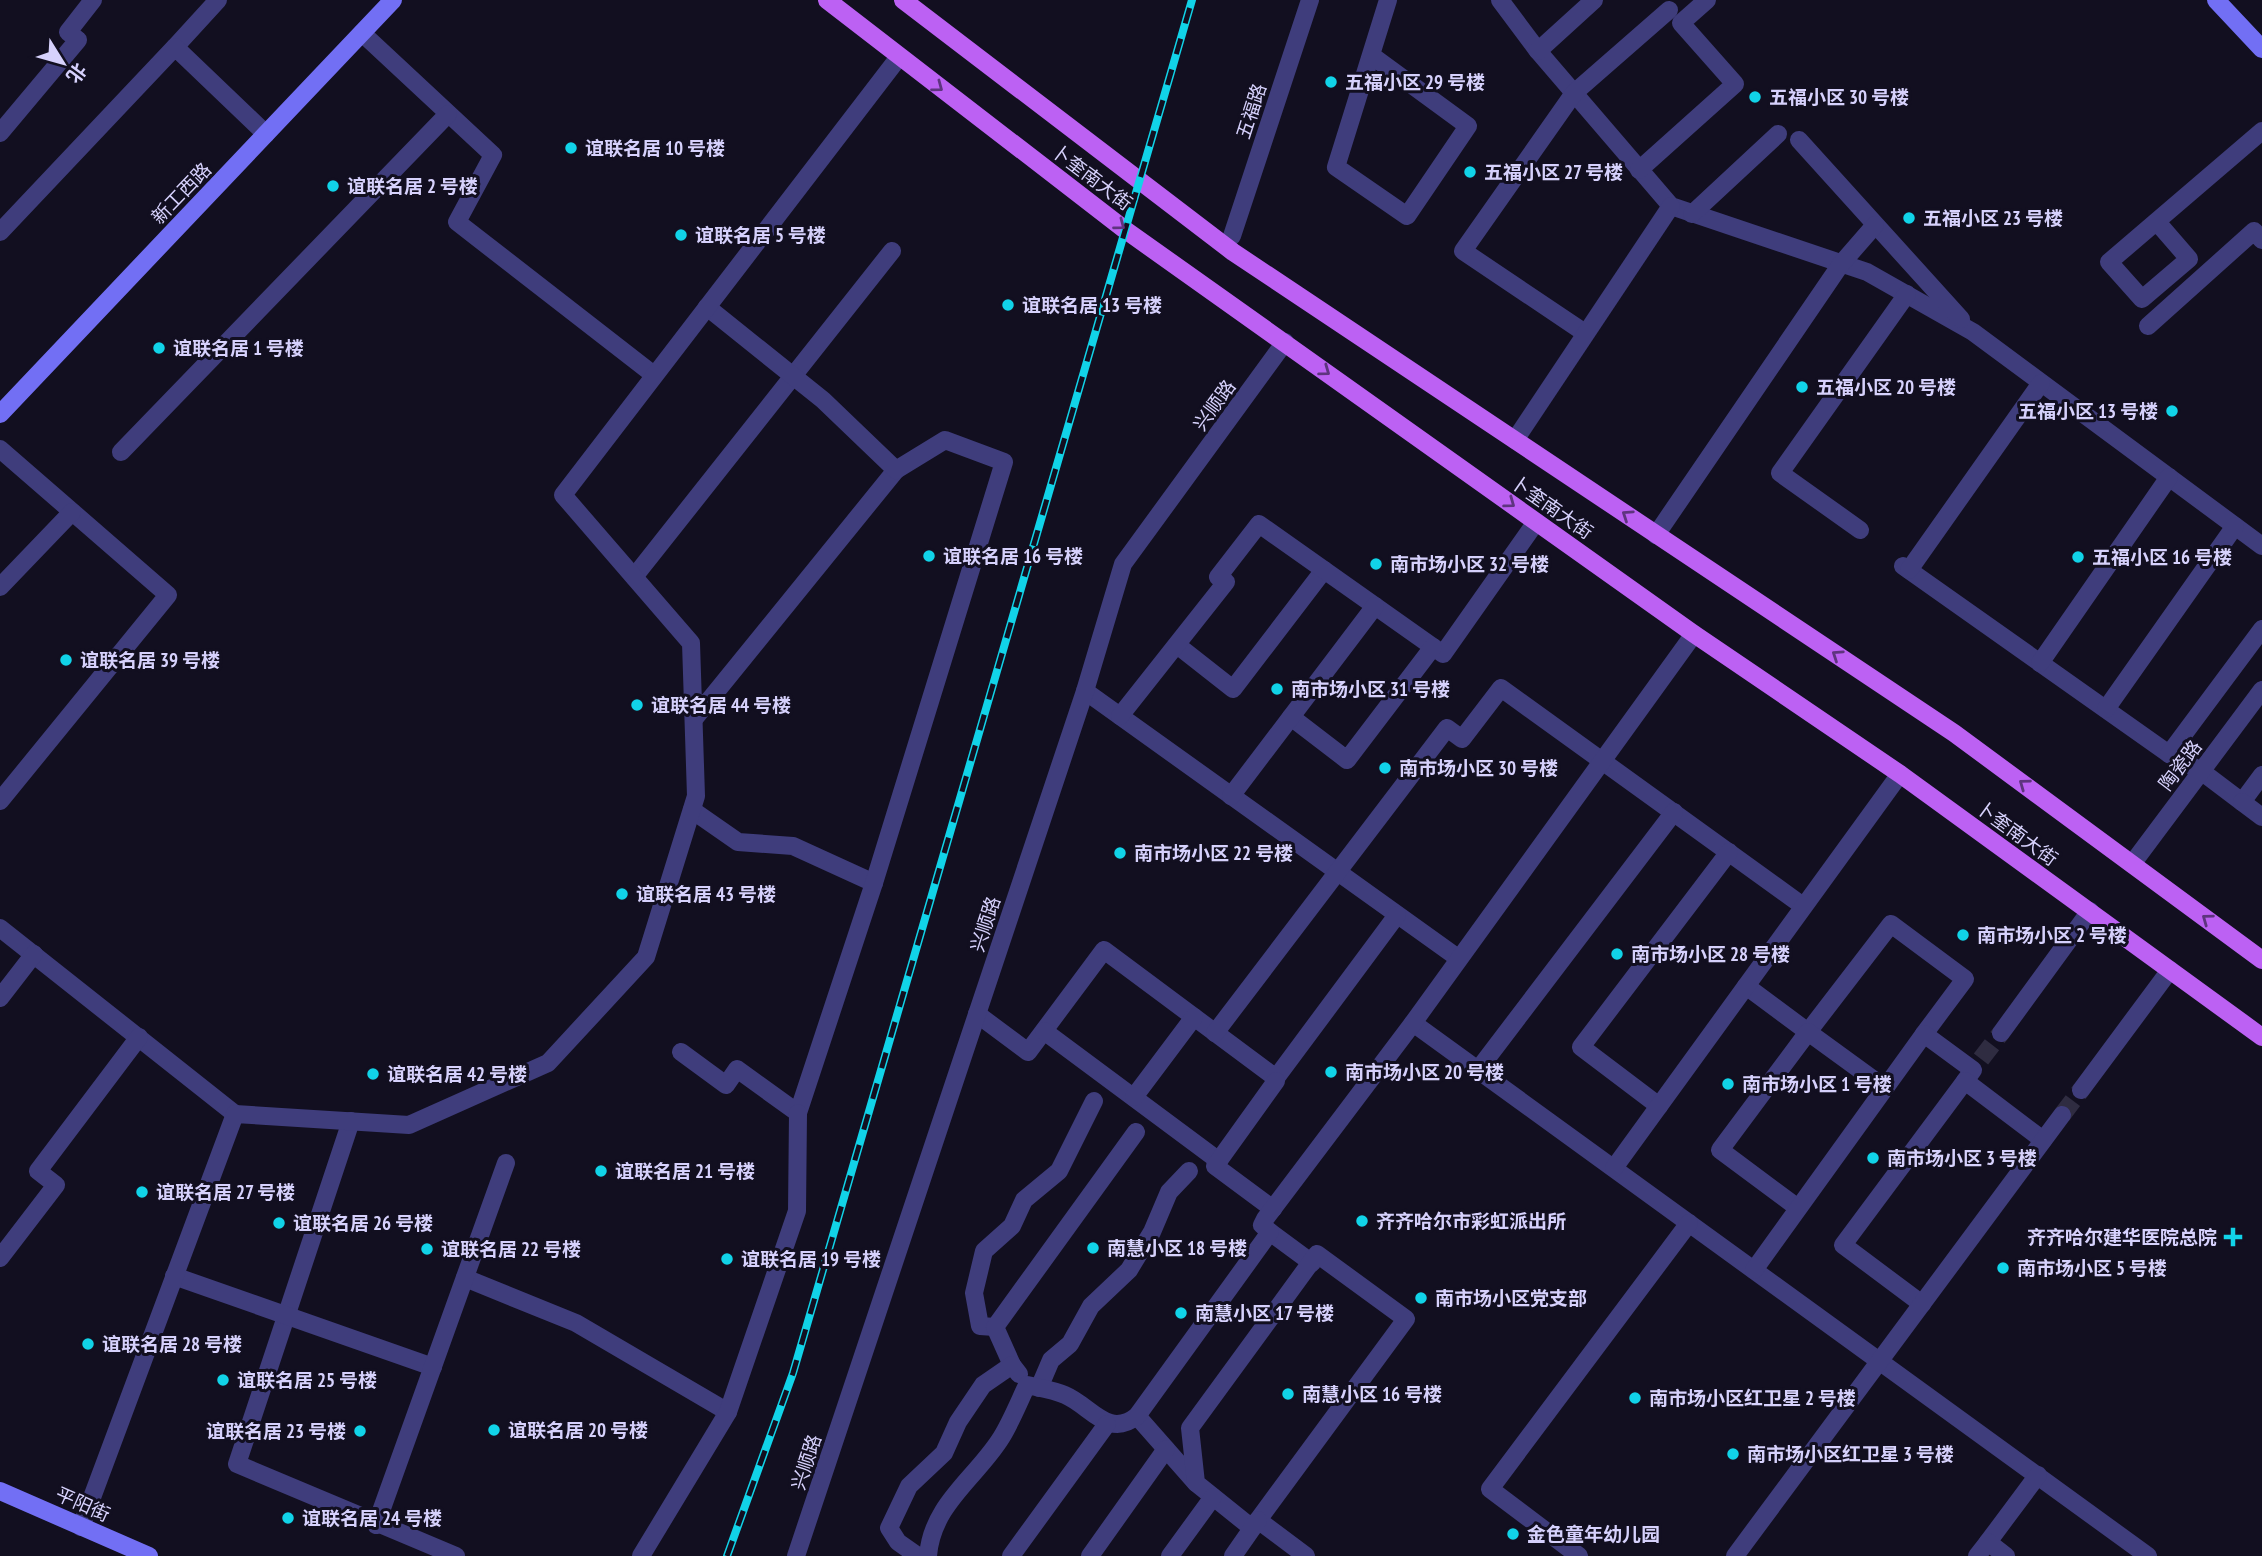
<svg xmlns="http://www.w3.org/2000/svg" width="2262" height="1556" font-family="'PT Sans Narrow','Noto Sans SC',sans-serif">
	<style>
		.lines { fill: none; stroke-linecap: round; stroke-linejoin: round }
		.minor-tunnel { stroke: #2f2c41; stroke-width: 18; stroke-dasharray: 18 9; stroke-linecap: butt }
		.minor { stroke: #3f3d7c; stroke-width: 18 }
		.tertiary { stroke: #3f3d7c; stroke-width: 18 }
		.secondary { stroke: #726ff4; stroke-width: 18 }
		.primary { stroke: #bc61f3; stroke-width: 18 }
		.rail-casing { stroke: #11d3e8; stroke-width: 8 }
		.rail { stroke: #120f20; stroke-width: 5; stroke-dasharray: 16; stroke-linecap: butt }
		.oneway { stroke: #5e347f }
		.poi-dot { fill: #11d3e8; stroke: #120f20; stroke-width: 2.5 }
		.labels { text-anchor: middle; stroke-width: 6; stroke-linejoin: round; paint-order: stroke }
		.poi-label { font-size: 19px; font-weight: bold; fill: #d6d1fc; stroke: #120f20; text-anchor: start }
		.street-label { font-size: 19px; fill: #d6d1fc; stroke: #120f20 }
	</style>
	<rect width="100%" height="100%" fill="#120f20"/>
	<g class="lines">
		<!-- minor-tunnel -->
		<g class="minor-tunnel">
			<path d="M1981,1059L2001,1033"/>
			<path d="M2062,1115L2081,1090"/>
		</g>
		<!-- minor -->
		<g class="minor">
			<path d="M1500,0L1538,51L1671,206L1867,272L1973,332L2262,546"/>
			<path d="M362,33L493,155L457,222L654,375"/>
			<path d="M175,47L218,0"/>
			<path d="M1538,51L1594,0"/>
			<path d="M1371,55L1468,126L1407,216L1336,167L1388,0"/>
			<path d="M0,133L78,40L68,32L93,0"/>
			<path d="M1799,140L1961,319"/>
			<path d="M1639,170L1735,84L1681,23L1707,0"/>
			<path d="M1692,214L1778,134"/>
			<path d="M2157,222L2189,259L2142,299L2109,262L2262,131"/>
			<path d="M0,232L175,47L266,134"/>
			<path d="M1232,236L1310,0"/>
			<path d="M2148,326L2254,231L2262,240"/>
			<path d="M1585,333L1463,251L1574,93L1669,10"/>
			<path d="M1515,440L1671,206"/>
			<path d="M0,449L168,595L0,801"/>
			<path d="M121,452L448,114"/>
			<path d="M1860,530L1780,473L1907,294"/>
			<path d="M1656,535L1841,264L1875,225"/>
			<path d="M1903,566L2169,754L2201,771L2242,802L2262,775"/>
			<path d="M1909,570L2041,383"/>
			<path d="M634,577L892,251"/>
			<path d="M0,587L72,512"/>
			<path d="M1177,645L1233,689L1324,570"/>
			<path d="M2040,663L2169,477"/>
			<path d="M1085,691L1458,958"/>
			<path d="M2106,709L2235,526"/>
			<path d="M1120,716L1226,582L1218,577L1259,524L1443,654L1536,522"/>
			<path d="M1291,717L1347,760L1433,647"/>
			<path d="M694,719L896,470"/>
			<path d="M2169,754L2262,629"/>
			<path d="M1231,796L1375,606"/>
			<path d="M2242,802L2262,817"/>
			<path d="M692,810L738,842L793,846L874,883"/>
			<path d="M2132,864L2262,690"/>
			<path d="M0,928L235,1114"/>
			<path d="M1746,986L1808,1032L1891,924L1965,979L1924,1034"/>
			<path d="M0,998L34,954"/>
			<path d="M977,1014L1028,1052L1104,950L1276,1078L1397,915"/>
			<path d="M1413,1023L2148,1556"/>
			<path d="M1044,1031L1219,1161"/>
			<path d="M1215,1033L1447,728L1462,739L1501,688L1803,906"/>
			<path d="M2001,1033L2090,911"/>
			<path d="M681,1052L726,1085L737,1069L798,1113L874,883L1004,462L945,440L896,470L823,400L707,307"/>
			<path d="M1478,1070L1674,812"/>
			<path d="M2081,1090L2170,970"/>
			<path d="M1134,1097L1194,1017"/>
			<path d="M1659,1106L1581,1047L1729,852"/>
			<path d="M351,1121L237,1464L456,1556"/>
			<path d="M1614,1168L1900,774"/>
			<path d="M1798,1208L1720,1150L1808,1032L1885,1088"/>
			<path d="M1273,1209L1215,1166L1276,1081"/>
			<path d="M1270,1232L1312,1263"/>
			<path d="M0,1258L56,1185L38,1171L139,1037"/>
			<path d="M1754,1270L1924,1034L1973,1070L1965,1081"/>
			<path d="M174,1276L433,1367"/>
			<path d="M465,1278L576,1323L728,1412"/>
			<path d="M1922,1304L1843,1245L1965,1081L2043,1140"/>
			<path d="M995,1327L980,1326L974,1293L984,1251L1012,1226L1024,1200L1059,1171L1094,1101"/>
			<path d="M1012,1365L995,1327L1136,1132"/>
			<path d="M1039,1388L1051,1360L1070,1344L1091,1306L1129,1270L1152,1232L1169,1192L1189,1171"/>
			<path d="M1137,1416L1196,1483"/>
			<path d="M376,1525L506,1163"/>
			<path d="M81,1527L235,1114L409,1125L548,1063L646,957L696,796L691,643L563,495L899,57"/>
			<path d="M1252,1528L1196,1483L1190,1428L1317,1254L1406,1319L1258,1520L1306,1556"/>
			<path d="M1988,1542L2038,1475"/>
			<path d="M641,1556L728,1412L797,1211L798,1113"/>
			<path d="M918,1556L898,1542L889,1528L909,1486L944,1453L958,1422L983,1385L1012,1365L1019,1374"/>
			<path d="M928,1556C932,1504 976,1478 1001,1438C1011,1422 1019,1402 1027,1385C1040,1388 1053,1390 1065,1395C1091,1406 1108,1439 1137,1416L1270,1232L1262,1225L1265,1219L1413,1023L1694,634"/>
			<path d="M1011,1556L1107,1424"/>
			<path d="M1090,1556L1166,1449"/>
			<path d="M1170,1556L1213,1497"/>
			<path d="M1233,1556L1258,1520"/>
			<path d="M1579,1556L1490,1489L1689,1223"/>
			<path d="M1735,1556L2062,1115"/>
			<path d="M1977,1556L1988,1542L2006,1556"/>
		</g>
		<!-- tertiary -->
		<path class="tertiary" d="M796,1556L1085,691L1123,564L1285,342"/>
		<!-- secondary -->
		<g class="secondary">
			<path d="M2216,0L2262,49"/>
			<path d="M0,414L393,0"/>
			<path d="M0,1491L149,1556"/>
		</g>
		<!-- primary -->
		<g class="primary">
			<path d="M827,0L1124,229L1694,634L1900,774L2262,1037"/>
			<path d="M903,0L1233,252L1954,733L2262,960"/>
		</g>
		<!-- rail casing -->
		<g class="rail-casing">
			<path id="rail" d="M727,1556L793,1373L1192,0"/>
		</g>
		<!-- rail -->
		<use href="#rail" class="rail"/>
	</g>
	<!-- one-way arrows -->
	<defs><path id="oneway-chevron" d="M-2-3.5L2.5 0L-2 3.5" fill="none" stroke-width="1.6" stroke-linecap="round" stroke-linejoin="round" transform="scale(1.75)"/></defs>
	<g class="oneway">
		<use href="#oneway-chevron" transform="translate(938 87) rotate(37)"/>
		<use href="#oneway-chevron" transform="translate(1120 225) rotate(37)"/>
		<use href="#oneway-chevron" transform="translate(1325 371) rotate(36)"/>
		<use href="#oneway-chevron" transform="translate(1510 503) rotate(36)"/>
		<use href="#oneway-chevron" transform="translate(1627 515) rotate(-146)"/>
		<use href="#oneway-chevron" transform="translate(1837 655) rotate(-146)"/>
		<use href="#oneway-chevron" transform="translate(2024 784) rotate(-144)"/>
		<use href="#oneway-chevron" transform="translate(2207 919) rotate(-144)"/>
	</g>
	<!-- markers -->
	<g class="poi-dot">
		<circle cx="1331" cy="82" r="7"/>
		<circle cx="1755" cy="97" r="7"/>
		<circle cx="571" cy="148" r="7"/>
		<circle cx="1470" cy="172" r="7"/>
		<circle cx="333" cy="186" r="7"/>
		<circle cx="1909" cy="218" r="7"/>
		<circle cx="681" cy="235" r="7"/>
		<circle cx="1008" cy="305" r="7"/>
		<circle cx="159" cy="348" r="7"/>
		<circle cx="1802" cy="387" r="7"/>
		<circle cx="2172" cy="411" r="7"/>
		<circle cx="929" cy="556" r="7"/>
		<circle cx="2078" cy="557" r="7"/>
		<circle cx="1376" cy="564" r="7"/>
		<circle cx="66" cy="660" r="7"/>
		<circle cx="1277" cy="689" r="7"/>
		<circle cx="637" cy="705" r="7"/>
		<circle cx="1385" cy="768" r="7"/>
		<circle cx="1120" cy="853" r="7"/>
		<circle cx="622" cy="894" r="7"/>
		<circle cx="1963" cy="935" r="7"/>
		<circle cx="1617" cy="954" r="7"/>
		<circle cx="1331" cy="1072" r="7"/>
		<circle cx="373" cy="1074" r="7"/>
		<circle cx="1728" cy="1084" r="7"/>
		<circle cx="1873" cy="1158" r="7"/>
		<circle cx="601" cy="1171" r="7"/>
		<circle cx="142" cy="1192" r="7"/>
		<circle cx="1362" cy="1221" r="7"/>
		<circle cx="279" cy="1223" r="7"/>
		<path d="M2229.5 1226.5h7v7h7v7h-7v7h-7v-7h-7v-7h7z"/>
		<circle cx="1093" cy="1248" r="7"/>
		<circle cx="427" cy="1249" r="7"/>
		<circle cx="727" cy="1259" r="7"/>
		<circle cx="2003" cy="1268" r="7"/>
		<circle cx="1421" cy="1298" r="7"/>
		<circle cx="1181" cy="1313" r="7"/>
		<circle cx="88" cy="1344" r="7"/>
		<circle cx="223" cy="1380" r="7"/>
		<circle cx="1288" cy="1394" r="7"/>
		<circle cx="1635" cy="1398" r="7"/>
		<circle cx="494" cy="1430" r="7"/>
		<circle cx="360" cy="1431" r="7"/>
		<circle cx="1733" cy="1454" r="7"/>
		<circle cx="288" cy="1518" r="7"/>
		<circle cx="1513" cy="1534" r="7"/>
	</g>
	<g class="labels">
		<!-- poi labels -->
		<g class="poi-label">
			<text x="1345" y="89">五福小区 29 号楼</text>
			<text x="1769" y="104">五福小区 30 号楼</text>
			<text x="585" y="155">谊联名居 10 号楼</text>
			<text x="1484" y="179">五福小区 27 号楼</text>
			<text x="347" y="193">谊联名居 2 号楼</text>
			<text x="1923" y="225">五福小区 23 号楼</text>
			<text x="695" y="242">谊联名居 5 号楼</text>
			<text x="1022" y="312">谊联名居 13 号楼</text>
			<text x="173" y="355">谊联名居 1 号楼</text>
			<text x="1816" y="394">五福小区 20 号楼</text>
			<text x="2158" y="418" text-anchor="end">五福小区 13 号楼</text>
			<text x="943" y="563">谊联名居 16 号楼</text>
			<text x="2092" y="564">五福小区 16 号楼</text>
			<text x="1390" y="571">南市场小区 32 号楼</text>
			<text x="80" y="667">谊联名居 39 号楼</text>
			<text x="1291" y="696">南市场小区 31 号楼</text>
			<text x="651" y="712">谊联名居 44 号楼</text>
			<text x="1399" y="775">南市场小区 30 号楼</text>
			<text x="1134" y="860">南市场小区 22 号楼</text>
			<text x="636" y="901">谊联名居 43 号楼</text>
			<text x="1977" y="942">南市场小区 2 号楼</text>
			<text x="1631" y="961">南市场小区 28 号楼</text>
			<text x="1345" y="1079">南市场小区 20 号楼</text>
			<text x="387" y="1081">谊联名居 42 号楼</text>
			<text x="1742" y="1091">南市场小区 1 号楼</text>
			<text x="1887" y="1165">南市场小区 3 号楼</text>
			<text x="615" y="1178">谊联名居 21 号楼</text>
			<text x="156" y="1199">谊联名居 27 号楼</text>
			<text x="1376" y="1228">齐齐哈尔市彩虹派出所</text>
			<text x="293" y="1230">谊联名居 26 号楼</text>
			<text x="2217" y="1244" text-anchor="end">齐齐哈尔建华医院总院</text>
			<text x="1107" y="1255">南慧小区 18 号楼</text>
			<text x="441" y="1256">谊联名居 22 号楼</text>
			<text x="741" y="1266">谊联名居 19 号楼</text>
			<text x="2017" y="1275">南市场小区 5 号楼</text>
			<text x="1435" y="1305">南市场小区党支部</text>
			<text x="1195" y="1320">南慧小区 17 号楼</text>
			<text x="102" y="1351">谊联名居 28 号楼</text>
			<text x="237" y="1387">谊联名居 25 号楼</text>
			<text x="1302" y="1401">南慧小区 16 号楼</text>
			<text x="1649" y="1405">南市场小区红卫星 2 号楼</text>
			<text x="508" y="1437">谊联名居 20 号楼</text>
			<text x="346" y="1438" text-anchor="end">谊联名居 23 号楼</text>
			<text x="1747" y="1461">南市场小区红卫星 3 号楼</text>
			<text x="302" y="1525">谊联名居 24 号楼</text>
			<text x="1527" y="1541">金色童年幼儿园</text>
		</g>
		<!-- street labels -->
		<g class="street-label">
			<text transform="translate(1251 111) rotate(-72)" y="7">五福路</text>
			<text transform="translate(1092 177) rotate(37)" y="7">卜奎南大街</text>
			<text transform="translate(181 193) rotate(-46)" y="7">新工西路</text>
			<text transform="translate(1214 405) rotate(-54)" y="7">兴顺路</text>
			<text transform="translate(1552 507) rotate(35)" y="7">卜奎南大街</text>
			<text transform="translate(2180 765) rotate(-53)" y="7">陶瓷路</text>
			<text transform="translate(2017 833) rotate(36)" y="7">卜奎南大街</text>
			<text transform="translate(985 924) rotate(-72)" y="7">兴顺路</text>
			<text transform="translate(806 1462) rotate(-72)" y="7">兴顺路</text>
			<text transform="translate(83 1504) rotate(24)" y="7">平阳街</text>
		</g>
	</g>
	<!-- north arrow -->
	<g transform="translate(63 63) rotate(127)" stroke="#120f20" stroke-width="5" paint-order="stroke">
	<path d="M0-5L12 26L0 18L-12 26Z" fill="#d6d1fc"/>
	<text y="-10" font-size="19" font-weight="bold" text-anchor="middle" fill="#d6d1fc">北</text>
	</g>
</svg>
